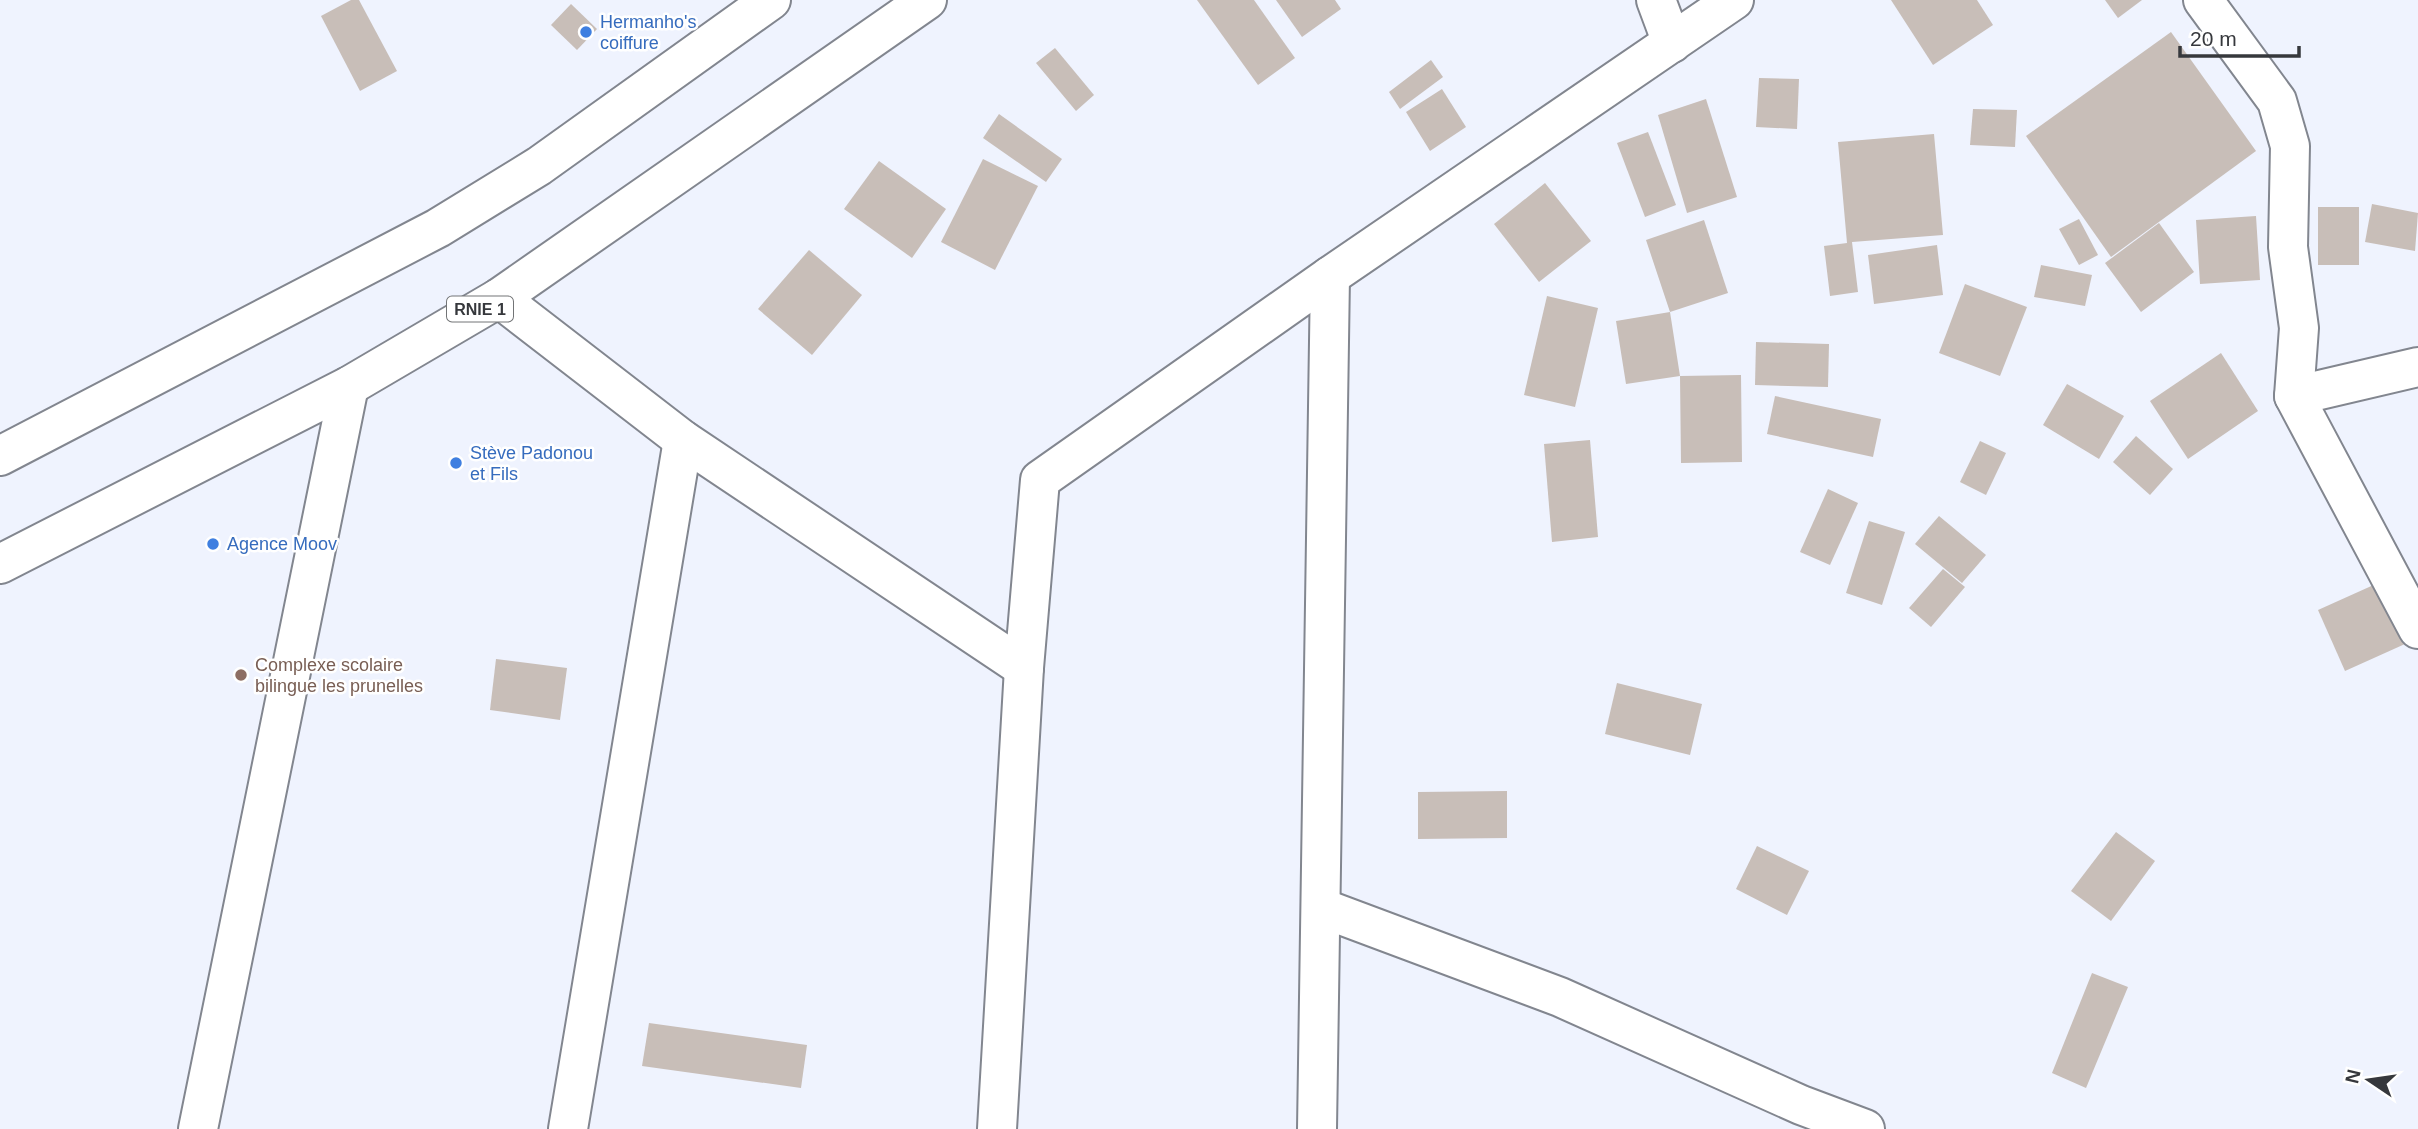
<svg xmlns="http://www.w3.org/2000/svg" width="2418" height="1129" font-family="Helvetica,sans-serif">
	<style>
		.building { fill: #c8beb8 }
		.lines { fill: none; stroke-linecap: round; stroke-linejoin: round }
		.street-casing { stroke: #82868f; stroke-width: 42 }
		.highway-casing { stroke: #82868f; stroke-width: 42 }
		.street { stroke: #fff; stroke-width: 38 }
		.highway { stroke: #fff; stroke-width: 38 }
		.shop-dot { fill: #3f7fe0; stroke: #fff; stroke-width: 2.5 }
		.education-dot { fill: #8d6e63; stroke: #fff; stroke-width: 2.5 }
		.labels { text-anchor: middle; stroke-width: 5; stroke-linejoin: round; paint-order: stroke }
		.shield { fill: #fff; stroke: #727476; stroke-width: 2 }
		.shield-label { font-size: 16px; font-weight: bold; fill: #36383c }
		.shop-label { font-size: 18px; fill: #366cbe; stroke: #fff; text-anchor: start }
		.education-label { font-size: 18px; fill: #785e54; stroke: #fff; text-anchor: start }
	</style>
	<rect width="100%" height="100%" fill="#eff3fe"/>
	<!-- building -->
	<g class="building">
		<path d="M351,0H359L397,71L360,91L321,16Z"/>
		<path d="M1197,0H1254L1295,58L1258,85Z"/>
		<path d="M1276,0H1335L1341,9L1302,37Z"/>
		<path d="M1891,0H1977L1993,25L1933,65Z"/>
		<path d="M2105,0H2142L2118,18Z"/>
		<path d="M571,4L597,29L577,50L551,25Z"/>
		<path d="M2171,32L2256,151L2111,257L2026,136Z"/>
		<path d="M1055,48L1094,95L1076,111L1036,63Z"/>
		<path d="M1431,60L1443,77L1400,109L1389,92Z"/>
		<path d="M1759,78L1799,79L1797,129L1756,127Z"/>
		<path d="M1442,89L1466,127L1430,151L1406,112Z"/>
		<path d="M1706,99L1737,197L1687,213L1658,115Z"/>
		<path d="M1973,109L2017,110L2015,147L1970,145Z"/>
		<path d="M999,114L1062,159L1046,182L983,138Z"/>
		<path d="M1648,132L1676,205L1645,217L1617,143Z"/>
		<path d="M1934,134L1943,235L1852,242L1858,292L1830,296L1824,246L1847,243L1838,142Z"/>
		<path d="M983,159L1038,186L995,270L941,242Z"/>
		<path d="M879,161L946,209L912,258L844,209Z"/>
		<path d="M1545,183L1591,241L1539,282L1494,224Z"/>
		<path d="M2372,204L2418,213L2415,251L2365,242Z"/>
		<rect x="2318" y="207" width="41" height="58"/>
		<path d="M2256,216L2260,280L2200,284L2196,220Z"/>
		<path d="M2079,219L2098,255L2079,265L2059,229Z"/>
		<path d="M1704,220L1728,293L1670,312L1646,240Z"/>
		<path d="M2159,223L2194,272L2141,312L2105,263Z"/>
		<path d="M1937,245L1943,295L1874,304L1868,255Z"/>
		<path d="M809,250L862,295L812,355L758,309Z"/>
		<path d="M2041,265L2092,275L2085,306L2034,297Z"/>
		<path d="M1965,284L2027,307L2000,376L1939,353Z"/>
		<path d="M1547,296L1598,308L1575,407L1524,395Z"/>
		<path d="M1670,312L1680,376L1741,375L1742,462L1681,463L1680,376L1626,384L1616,321Z"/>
		<path d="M1756,342L1829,344L1828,387L1755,385Z"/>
		<path d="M2221,353L2258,411L2188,459L2150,401Z"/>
		<path d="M2067,384L2124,416L2099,459L2043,425Z"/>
		<path d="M1775,396L1881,419L1873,457L1767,434Z"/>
		<path d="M2136,436L2173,469L2150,495L2113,462Z"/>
		<path d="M1590,440L1598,537L1552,542L1544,444Z"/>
		<path d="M1980,441L2006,453L1986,495L1960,482Z"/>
		<path d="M1828,489L1858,503L1830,565L1800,552Z"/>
		<path d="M1939,516L1986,555L1962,583L1915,544Z"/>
		<path d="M1869,521L1905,532L1882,605L1846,593Z"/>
		<path d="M1943,569L1965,587L1931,627L1909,608Z"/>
		<path d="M2378,583L2405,644L2345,671L2318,610Z"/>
		<path d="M496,659L567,668L560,720L490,710Z"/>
		<path d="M1617,683L1702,704L1690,755L1605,734Z"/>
		<path d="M1507,791V838L1418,839V792Z"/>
		<path d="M2116,832L2155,861L2111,921L2071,891Z"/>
		<path d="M1757,846L1809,871L1787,915L1736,889Z"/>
		<path d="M2092,973L2128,987L2086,1088L2052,1073Z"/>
		<path d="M649,1023L807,1045L801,1088L642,1066Z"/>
	</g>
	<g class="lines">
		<!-- street casing -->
		<g class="street-casing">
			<g id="street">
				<path d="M1656,0L1672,43"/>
				<path d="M2203,0L2277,101L2290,146L2288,247L2299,328L2294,396L2418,629"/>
				<path d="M499,298L683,440L1024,668"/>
				<path d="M2294,396L2418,367"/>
				<path d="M1322,908L1560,997L1801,1105L1865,1129"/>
				<path d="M198,1129L349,386"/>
				<path d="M568,1129L683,440"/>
				<path d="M997,1129L1024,668L1040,480L1330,276L1734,0"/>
				<path d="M1317,1129L1330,276"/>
			</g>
		</g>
		<!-- highway casing -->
		<g class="highway-casing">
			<g id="highway">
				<path d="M0,456L438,228L539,166L771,0"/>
				<path d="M0,564L349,386L499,298L927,0"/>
			</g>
		</g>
		<!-- street -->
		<use href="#street" class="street"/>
		<!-- highway -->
		<use href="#highway" class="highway"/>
	</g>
	<!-- markers -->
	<g class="shop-dot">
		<circle cx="586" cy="32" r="7"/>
		<circle cx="456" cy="463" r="7"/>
		<circle cx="213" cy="544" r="7"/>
	</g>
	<circle class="education-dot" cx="241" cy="675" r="7"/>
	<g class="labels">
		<!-- shield labels -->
		<rect class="shield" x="447" y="296.5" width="66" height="25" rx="5"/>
		<g class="shield-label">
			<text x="480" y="315">RNIE 1</text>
		</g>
		<!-- shop labels -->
		<g class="shop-label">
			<text x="600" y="28">Hermanho's<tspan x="600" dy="21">coiffure</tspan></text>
			<text x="470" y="459">Stève Padonou<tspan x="470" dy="21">et Fils</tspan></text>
			<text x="227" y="550">Agence Moov</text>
		</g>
		<!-- education labels -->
		<g class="education-label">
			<text x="255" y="671">Complexe scolaire<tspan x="255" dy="21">bilingue les prunelles</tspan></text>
		</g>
	</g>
	<!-- north arrow -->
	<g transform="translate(2369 1080) rotate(283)" stroke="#ffffff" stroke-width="5" paint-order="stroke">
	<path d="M0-5L12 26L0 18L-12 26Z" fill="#36383c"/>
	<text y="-10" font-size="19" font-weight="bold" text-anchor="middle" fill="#36383c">N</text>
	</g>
	<!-- scale -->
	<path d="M2180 46v10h119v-10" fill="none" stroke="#36383c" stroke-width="3.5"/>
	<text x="2190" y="46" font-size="21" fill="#36383c" stroke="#ffffff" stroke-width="5" paint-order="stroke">20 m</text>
</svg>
